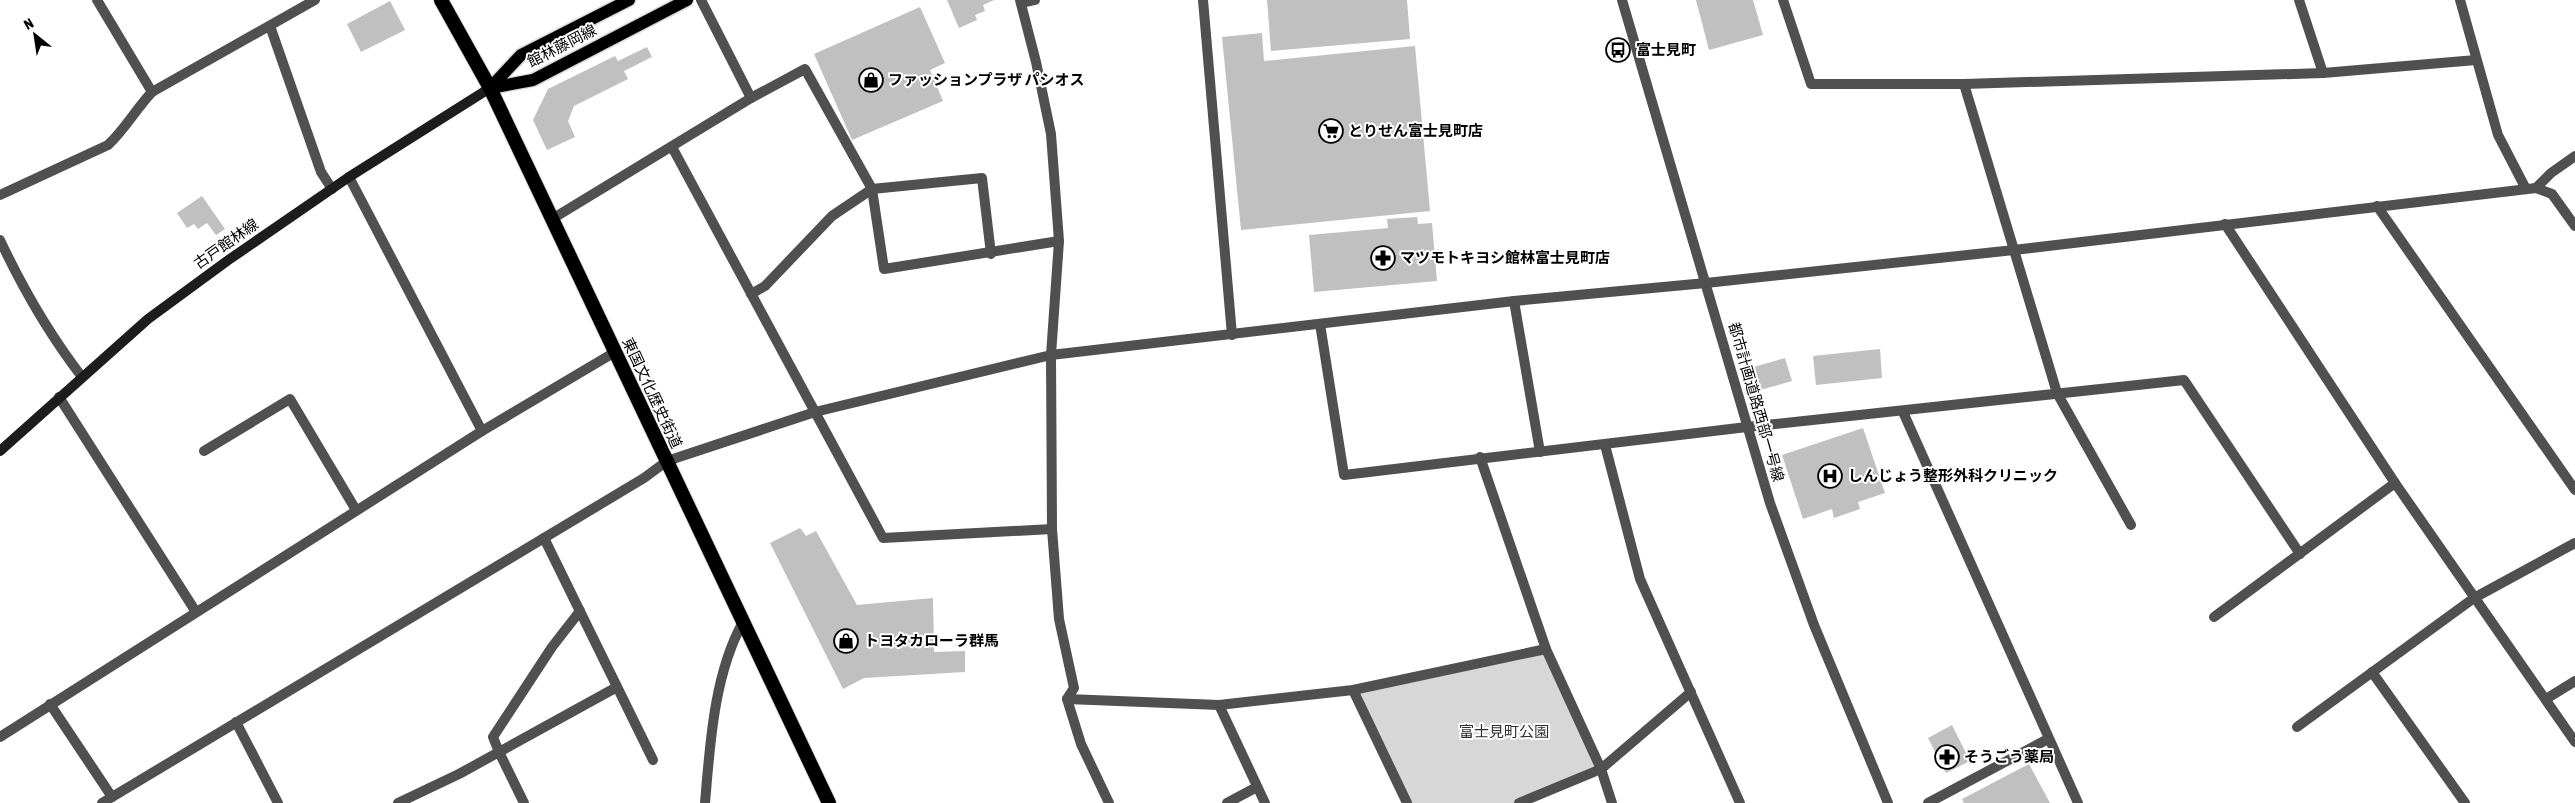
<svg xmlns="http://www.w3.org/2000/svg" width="2575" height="803" font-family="'Asap Condensed','Noto Sans JP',sans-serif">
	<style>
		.green { fill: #d7d7d7 }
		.building { fill: #c0c0c0 }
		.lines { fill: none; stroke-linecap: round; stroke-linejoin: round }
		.primary-casing { stroke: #dbdbdb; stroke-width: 15 }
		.trunk-casing { stroke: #dbdbdb; stroke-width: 16 }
		.service { stroke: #505050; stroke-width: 10 }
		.minor { stroke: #505050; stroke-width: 10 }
		.tertiary { stroke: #505050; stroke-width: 10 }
		.secondary { stroke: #1d1d1d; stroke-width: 10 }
		.primary { stroke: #000; stroke-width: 12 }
		.trunk { stroke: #000; stroke-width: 14 }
		.labels { text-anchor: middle; stroke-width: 4; stroke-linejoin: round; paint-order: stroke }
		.street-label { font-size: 15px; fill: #000; stroke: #fff }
		.poi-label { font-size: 15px; font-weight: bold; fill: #000; stroke: #fff; text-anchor: start }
		.park-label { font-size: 15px; fill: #2e2e2e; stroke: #fff }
	</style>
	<rect width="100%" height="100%" fill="#fff"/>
	<!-- green -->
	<path class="green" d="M1546,649L1601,769L1519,803H1407L1353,690Z"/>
	<!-- building -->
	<g class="building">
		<path d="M947,0H994L983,5L985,11L975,15L977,20L959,28Z"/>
		<path d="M1267,0H1407L1410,39L1271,51Z"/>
		<path d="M1696,0H1753L1763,35L1709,50Z"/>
		<path d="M390,1L405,30L361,52L347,24Z"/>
		<path d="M920,7L945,63L930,70L943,101L852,140L814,54Z"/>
		<path d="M1262,33L1264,61L1415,46L1430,211L1241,230L1222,37Z"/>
		<path d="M647,47L652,57L624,71L628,79L574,106L568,121L575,137L547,150L533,120L548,89L615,56L618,61Z"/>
		<path d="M202,196L225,229L216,235L207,223L198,229L194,224L187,228L177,213Z"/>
		<path d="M1417,217L1418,224L1432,223L1437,281L1314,292L1309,235L1388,228L1387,219Z"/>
		<path d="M1880,349L1882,378L1816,385L1813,356Z"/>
		<path d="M1785,358L1792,381L1760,390L1754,367Z"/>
		<path d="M1863,428L1885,493L1858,502L1860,509L1834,518L1832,509L1803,519L1782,455Z"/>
		<path d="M800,528L806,536L816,531L857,605L933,598L934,652L965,651V672L864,678L843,689L770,543Z"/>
		<path d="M1952,725L1970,761L1946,773L1928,738Z"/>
		<path d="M2029,764L2050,803H1964L1962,799Z"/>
	</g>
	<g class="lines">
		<!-- primary casing -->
		<g class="primary-casing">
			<g id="primary">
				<path d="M490,88L533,80L687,0"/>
				<path d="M490,88L521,55L629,0"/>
			</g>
		</g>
		<!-- trunk casing -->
		<g class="trunk-casing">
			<path id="trunk" d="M441,0L490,88L829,803"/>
		</g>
		<!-- service -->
		<g class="service">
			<path d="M270,26L321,172L332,189"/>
			<path d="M0,240C23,289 49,334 82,377"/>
			<path d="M1353,690L1407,803"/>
			<path d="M499,752L493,737L552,647L580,611"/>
			<path d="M705,803C710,744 714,674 743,622"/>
		</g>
		<!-- minor -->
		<g class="minor">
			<path d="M97,0L152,92"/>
			<path d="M701,0L751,98"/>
			<path d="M1020,0L1036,62L1051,134L1059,241L1051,355L1052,529L1059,619L1074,688L1067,699L1081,744L1109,803"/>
			<path d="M1203,0L1232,335"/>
			<path d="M1783,0L1811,84H1964L2323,73L2476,60"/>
			<path d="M2299,0L2323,73"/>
			<path d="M2460,0L2498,135L2526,189"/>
			<path d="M1022,3L1035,0"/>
			<path d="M1964,84L2057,393L2131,525"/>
			<path d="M672,147L883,538L1052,529"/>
			<path d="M349,177L482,431"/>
			<path d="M2536,188L2551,173L2575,156"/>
			<path d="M0,195L108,145C125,129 136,109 152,92L315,0"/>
			<path d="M2377,206L2575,490"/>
			<path d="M552,219L751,98L805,69L872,189L884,269L1059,241"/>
			<path d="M2225,224L2395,483L2575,742"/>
			<path d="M751,294L765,286L832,216L872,189L982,178L991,254"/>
			<path d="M1514,301L1540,452"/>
			<path d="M1320,324L1344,475L1747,427L2184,380L2300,554"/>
			<path d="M59,397L196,612"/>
			<path d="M1903,412L2078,803"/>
			<path d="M1605,445L1640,579L1740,803"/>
			<path d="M204,451L290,399L356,510"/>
			<path d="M1480,457L1546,649L1601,769L1612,803"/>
			<path d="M544,538L653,760"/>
			<path d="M2214,617L2395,483"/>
			<path d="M2372,672L2465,803"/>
			<path d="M1067,699L1219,705L1353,690L1546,649"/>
			<path d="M2546,699L2575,681"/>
			<path d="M50,704L112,797"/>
			<path d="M1219,705L1265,803"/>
			<path d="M236,722L278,803"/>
			<path d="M2297,727L2474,598L2575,543"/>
			<path d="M0,737L482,431L615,352"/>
			<path d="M499,752L524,803"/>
			<path d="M102,803L644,478L667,461L815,412L1051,355L1514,301L1706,283"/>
			<path d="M398,803L459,774L617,687"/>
			<path d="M1227,803L1257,787"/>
			<path d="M1519,803L1601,769L1691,692"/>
			<path d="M1928,803L2048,739"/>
		</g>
		<!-- tertiary -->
		<g class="tertiary">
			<path d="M1622,0L1770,503L1814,625L1888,803"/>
			<path d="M1706,283L2014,250L2536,188L2552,194L2575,226"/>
		</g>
		<!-- secondary -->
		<path class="secondary" d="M0,451L148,319L227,261L349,177L490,88"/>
		<!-- primary -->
		<use href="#primary" class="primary"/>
		<!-- trunk -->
		<use href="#trunk" class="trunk"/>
	</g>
	<!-- icons -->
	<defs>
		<g id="bus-ring" transform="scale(1.25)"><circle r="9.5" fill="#fff" stroke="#000" stroke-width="1.5"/><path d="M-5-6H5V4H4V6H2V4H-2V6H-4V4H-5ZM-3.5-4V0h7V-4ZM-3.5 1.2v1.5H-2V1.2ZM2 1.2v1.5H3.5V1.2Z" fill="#000"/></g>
		<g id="shop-ring" transform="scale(1.25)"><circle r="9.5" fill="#fff" stroke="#000" stroke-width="1.5"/><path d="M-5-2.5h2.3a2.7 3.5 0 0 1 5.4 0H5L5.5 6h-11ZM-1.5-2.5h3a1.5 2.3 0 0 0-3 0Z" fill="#000"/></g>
		<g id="supermarket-ring" transform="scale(1.25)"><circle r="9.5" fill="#fff" stroke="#000" stroke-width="1.5"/><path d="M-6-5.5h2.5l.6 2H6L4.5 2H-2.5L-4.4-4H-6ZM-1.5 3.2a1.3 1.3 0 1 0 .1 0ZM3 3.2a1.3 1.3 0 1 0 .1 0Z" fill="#000"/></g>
		<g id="pharmacy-ring" transform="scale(1.25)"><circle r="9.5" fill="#fff" stroke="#000" stroke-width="1.5"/><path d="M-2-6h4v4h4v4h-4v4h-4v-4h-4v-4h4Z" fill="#000"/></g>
		<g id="hospital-ring" transform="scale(1.25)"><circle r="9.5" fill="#fff" stroke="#000" stroke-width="1.5"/><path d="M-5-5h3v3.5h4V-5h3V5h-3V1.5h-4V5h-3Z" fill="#000"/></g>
	</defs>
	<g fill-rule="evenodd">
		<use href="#bus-ring" x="1618" y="50"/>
		<use href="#shop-ring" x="871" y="80"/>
		<use href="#supermarket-ring" x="1331" y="131"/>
		<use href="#pharmacy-ring" x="1383" y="258"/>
		<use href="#hospital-ring" x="1830" y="476"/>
		<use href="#shop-ring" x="846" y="641"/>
		<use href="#pharmacy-ring" x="1947" y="757"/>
	</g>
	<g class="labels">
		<!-- street labels -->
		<g class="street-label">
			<text transform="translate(562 46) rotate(-27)" y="5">館林藤岡線</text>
			<text transform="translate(226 244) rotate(-35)" y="5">古戸館林線</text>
			<text transform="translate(652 393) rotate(65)" y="5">東国文化歴史街道</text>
			<text transform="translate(1756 402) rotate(74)" y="5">都市計画道路西部一号線</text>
		</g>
		<!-- poi labels -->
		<g class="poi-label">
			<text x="1636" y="55">富士見町</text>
			<text x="888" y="85">ファッションプラザ パシオス</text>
			<text x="1348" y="136">とりせん富士見町店</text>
			<text x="1400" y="263">マツモトキヨシ館林富士見町店</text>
			<text x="1848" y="481">しんじょう整形外科クリニック</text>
			<text x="864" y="646">トヨタカローラ群馬</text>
			<text x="1964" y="762">そうごう薬局</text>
		</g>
		<!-- park labels -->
		<g class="park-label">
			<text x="1504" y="737">富士見町公園</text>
		</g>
	</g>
	<!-- north arrow -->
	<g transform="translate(35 35) rotate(330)" stroke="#ffffff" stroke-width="4" paint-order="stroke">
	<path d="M0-4L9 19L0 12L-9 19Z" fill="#000000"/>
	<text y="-8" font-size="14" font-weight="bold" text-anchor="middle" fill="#000000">N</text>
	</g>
</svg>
